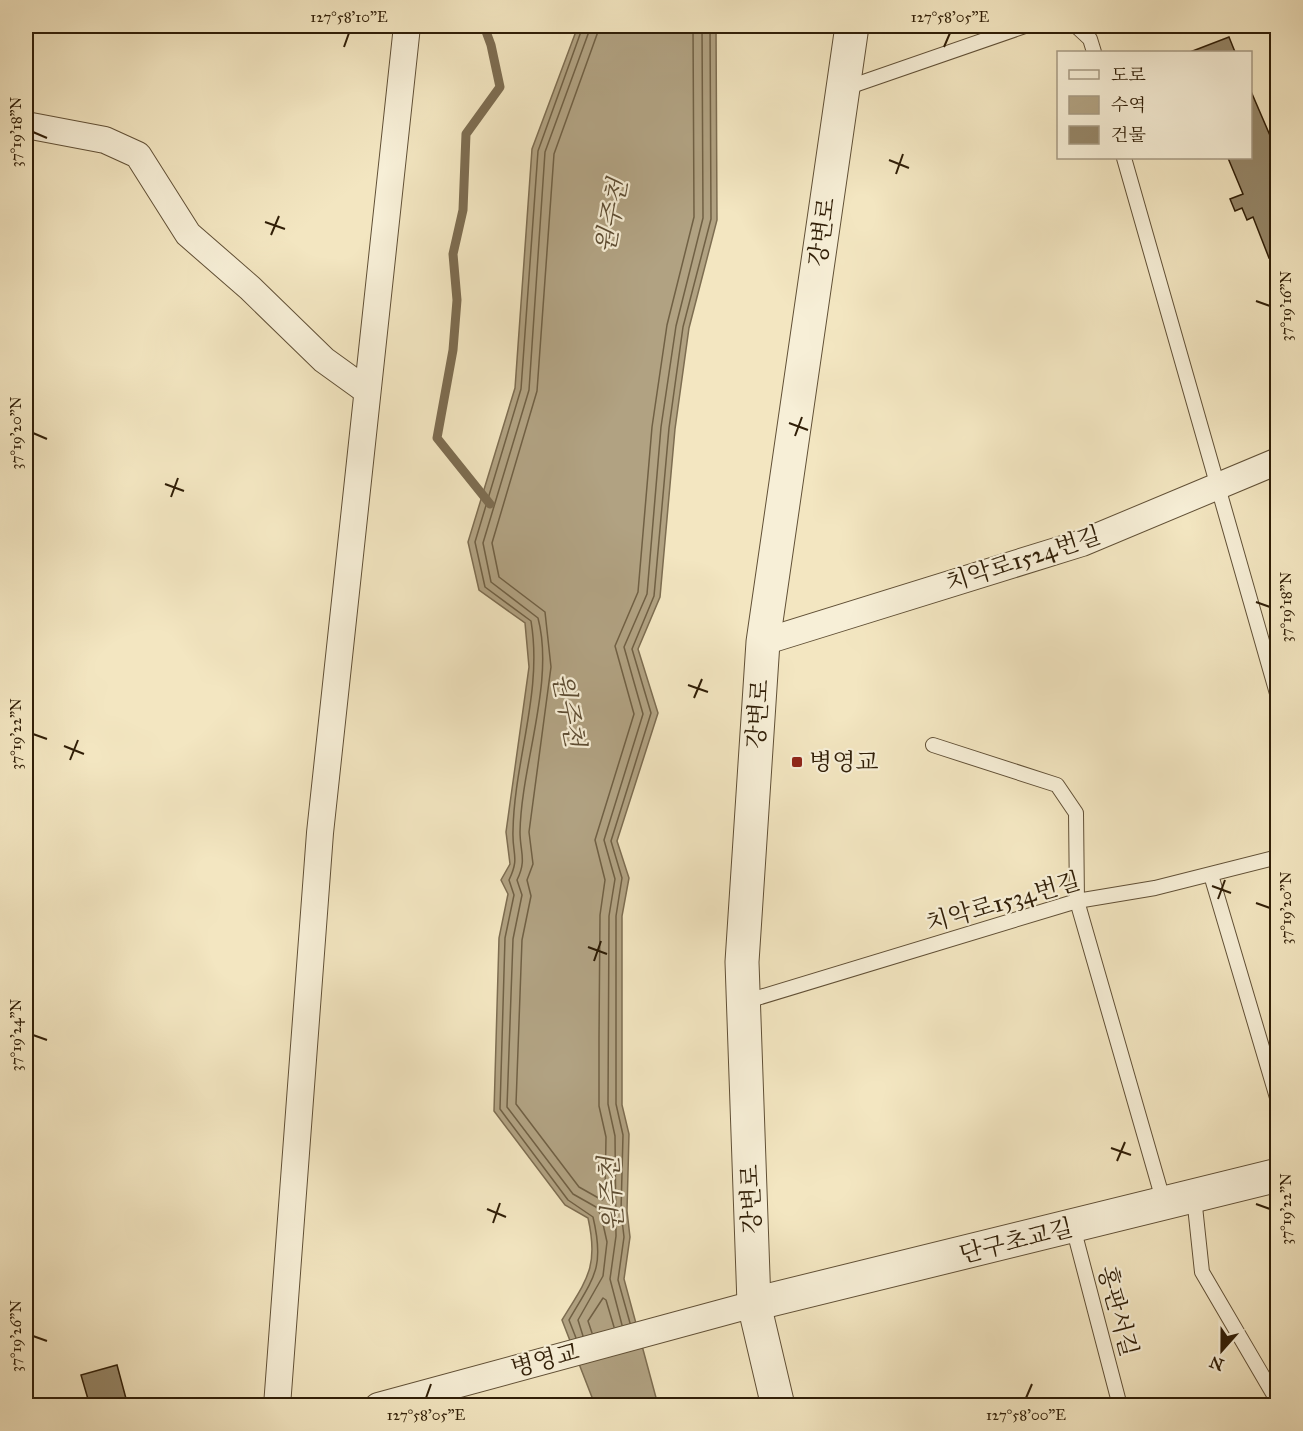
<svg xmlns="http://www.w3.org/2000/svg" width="1303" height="1431" font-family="'IM FELL Great Primer','Noto Serif KR',serif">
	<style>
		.water { fill: #b1a282; stroke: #7d6d51; stroke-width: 1.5 }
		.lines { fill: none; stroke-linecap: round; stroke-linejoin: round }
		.shore { stroke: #706044; stroke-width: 1.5 }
		.stream { stroke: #7d6d51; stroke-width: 9 }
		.building { fill: #958668; stroke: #301e07; stroke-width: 1.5 }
		.service-casing { stroke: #615036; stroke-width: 16 }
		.minor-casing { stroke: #615036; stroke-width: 28 }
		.tertiary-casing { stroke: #615036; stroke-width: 35 }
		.service { stroke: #f7efd7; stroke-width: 14 }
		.minor { stroke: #f7efd7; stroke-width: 26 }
		.tertiary { stroke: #f7efd7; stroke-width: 33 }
		.ticks { fill: none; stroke: #301e07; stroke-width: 2 }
		.poi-dot { fill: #8f2418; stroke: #f7efd7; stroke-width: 2 }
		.labels { text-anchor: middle; stroke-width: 4.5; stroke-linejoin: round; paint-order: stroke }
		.street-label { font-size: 24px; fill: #301e07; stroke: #f7efd7 }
		.poi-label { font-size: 24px; fill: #301e07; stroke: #f7efd7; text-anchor: start }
		.water-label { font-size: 26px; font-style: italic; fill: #5d4c32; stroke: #f7efd7 }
		.neatline { fill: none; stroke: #301e07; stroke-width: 2 }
		.ticks-label { font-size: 15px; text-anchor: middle; fill: #301e07 }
	</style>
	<rect width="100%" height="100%" fill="#f3e6c1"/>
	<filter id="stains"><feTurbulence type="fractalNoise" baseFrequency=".00333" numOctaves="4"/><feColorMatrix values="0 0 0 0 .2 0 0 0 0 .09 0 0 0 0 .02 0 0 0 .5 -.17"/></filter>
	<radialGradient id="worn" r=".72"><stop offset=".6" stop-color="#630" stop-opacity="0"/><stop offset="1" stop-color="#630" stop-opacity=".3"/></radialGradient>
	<!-- water -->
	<path class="water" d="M578,26H716L717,220L689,328L675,429L660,597L638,649L658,713L617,841L629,878L622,916V1105L629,1134L627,1211L630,1237L624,1279L658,1405H595L562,1320C587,1279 599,1267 588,1218L565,1205L494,1111L499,938L508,894L501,880L510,864L506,832L529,667L525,623L479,590L468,542L515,388L532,149Z"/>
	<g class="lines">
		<!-- shore -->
		<g class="shore">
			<path d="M600,26L554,154L537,391L492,543L499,577L545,612L551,667L529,832L533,864L527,880L531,896L522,940L516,1104L579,1187L602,1200L605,1197L606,1137L599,1106V1037L600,915L605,880L595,840L634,714L615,646L638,592L652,427L667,325L694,217L693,26"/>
			<path d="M630,1323L618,1280L624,1237L621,1211L623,1135L616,1104V916L622,878L611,841L651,713L632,649L654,596L669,428L683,327L711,219L710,26"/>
			<path d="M622,1325L610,1279L616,1236L615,1136L608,1104L609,916L615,879L604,840L643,714L624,647L647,594L661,427L676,326L703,218L702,26"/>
			<path d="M592,1333L588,1321L603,1298L606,1300L614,1327"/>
			<path d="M583,1336L578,1320L603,1276L607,1242L601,1215L596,1207L573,1194L507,1107L513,939L522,895L517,880C527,860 520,852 520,832C521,765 555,682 538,618L491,582L483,543L529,390L545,152L591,26"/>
			<path d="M576,1338L569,1320C594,1277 605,1268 593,1217L568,1200L500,1109L505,938L514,895L509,880C520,857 512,855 513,831C514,761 543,692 531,621L485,587L475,542L521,389L538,151L583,26"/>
		</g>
		<!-- stream -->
		<path class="stream" d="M484,26L491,45L500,87L466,134L463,210L453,254L457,300L453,350L437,438L490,504"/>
	</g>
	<!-- building -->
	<g class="building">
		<path d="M1229,37L1235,52H1190Z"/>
		<path d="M1250,89L1278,154V254L1269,258L1253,217L1247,220L1242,208L1235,211L1230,199L1243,194L1228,158H1250Z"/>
		<path d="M117,1365L128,1406H90L81,1375Z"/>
	</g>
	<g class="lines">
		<!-- service casing -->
		<g class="service-casing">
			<g id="service">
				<path d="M1076,26L1090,39L1094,52"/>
				<path d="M843,89L1025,26"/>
				<path d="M1124,158L1278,697"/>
				<path d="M933,745L1057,785L1076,813L1077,901L1164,1203"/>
				<path d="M1211,875L1278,1101"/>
				<path d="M744,1002L1077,901L1155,888L1278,857"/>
				<path d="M1194,1197L1202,1272L1278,1402"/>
				<path d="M1073,1227L1120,1406"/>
			</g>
		</g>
		<!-- minor casing -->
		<g class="minor-casing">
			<g id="minor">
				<path d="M26,125L105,140L138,155L188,234L250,288L324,360L367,391"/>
				<path d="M763,642L1082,543L1278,461"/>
				<path d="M277,1406L320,833L407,26"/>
				<path d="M378,1406L754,1304"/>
			</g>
		</g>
		<!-- tertiary casing -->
		<g class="tertiary-casing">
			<g id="tertiary">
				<path d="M754,1304L1278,1175"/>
				<path d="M778,1406L754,1304L742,962L763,642L852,26"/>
			</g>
		</g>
		<!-- service -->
		<use href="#service" class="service"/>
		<!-- minor -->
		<use href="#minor" class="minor"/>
		<!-- tertiary -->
		<use href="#tertiary" class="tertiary"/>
	</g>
	<!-- ticks -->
	<path class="ticks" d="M344,47L349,33M944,47L950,33M33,132L47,138M889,160L909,168M896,174L903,154M265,222L285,229M271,235L279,216M1256,301L1270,306M789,423L808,430M33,433L47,439M795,436L802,417M165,484L184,491M171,497L178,478M1256,602L1270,607M688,685L708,692M694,698L702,679M33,734L47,739M64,746L84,754M70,760L78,740M1212,886L1231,893M1218,899L1225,880M1256,903L1270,908M588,947L607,954M594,961L601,941M33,1035L47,1040M1111,1148L1131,1155M1117,1161L1125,1142M1256,1204L1270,1209M487,1209L506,1217M493,1223L500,1203M33,1336L47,1341M426,1398L431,1384M1026,1398L1032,1384"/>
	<!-- markers -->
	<rect class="poi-dot" x="791" y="756" width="12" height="12" rx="3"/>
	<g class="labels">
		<!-- street labels -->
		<g class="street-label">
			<text transform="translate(822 232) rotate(-82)" y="8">강변로</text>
			<text transform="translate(1023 559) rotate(-18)" y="8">치악로1524번길</text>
			<text transform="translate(758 714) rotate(-86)" y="8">강변로</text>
			<text transform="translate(1003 902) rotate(-16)" y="8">치악로1534번길</text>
			<text transform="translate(751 1199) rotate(-92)" y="8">강변로</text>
			<text transform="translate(1016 1241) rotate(-14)" y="8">단구초교길</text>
			<text transform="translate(1118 1311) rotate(75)" y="8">홍판서길</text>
			<text transform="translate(545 1360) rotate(-15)" y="8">병영교</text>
		</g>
		<!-- poi labels -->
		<g class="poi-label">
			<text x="809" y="770">병영교</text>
		</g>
		<!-- water labels -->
		<g class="water-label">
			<text transform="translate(611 216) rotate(-79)" y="9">원주천</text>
			<text transform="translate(569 710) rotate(79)" y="9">원주천</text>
			<text transform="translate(611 1194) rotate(-94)" y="9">원주천</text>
		</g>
	</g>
	<!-- margin -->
	<rect width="1303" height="1431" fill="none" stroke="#f3e6c1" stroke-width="66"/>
	<!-- legend -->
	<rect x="1057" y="51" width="195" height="108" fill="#f7efd7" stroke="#a79b84" stroke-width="1.5"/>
	<rect x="1069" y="70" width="30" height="9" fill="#f7efd7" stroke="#a79b84" stroke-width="1.5"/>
	<text x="1111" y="81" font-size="18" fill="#301e07">도로</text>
	<rect x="1069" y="96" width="30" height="18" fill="#b1a282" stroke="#a79b84" stroke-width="1.5"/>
	<text x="1111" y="111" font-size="18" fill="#301e07">수역</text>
	<rect x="1069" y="126" width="30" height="18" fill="#958668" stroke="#a79b84" stroke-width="1.5"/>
	<text x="1111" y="141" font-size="18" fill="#301e07">건물</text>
	<!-- north arrow -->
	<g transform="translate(1222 1350) rotate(201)" stroke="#f7efd7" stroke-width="4.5" paint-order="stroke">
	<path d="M0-4.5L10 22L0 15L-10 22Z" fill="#301e07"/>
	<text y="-9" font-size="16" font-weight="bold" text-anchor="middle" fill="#301e07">N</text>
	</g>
	<rect x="33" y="33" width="1237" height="1365" class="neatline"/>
	<g class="ticks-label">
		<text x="349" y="22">127°58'10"E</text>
		<text x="950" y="22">127°58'05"E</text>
		<text transform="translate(16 132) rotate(-90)" y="5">37°19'18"N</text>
		<text transform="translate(1286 306) rotate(-90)" y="5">37°19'16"N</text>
		<text transform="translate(16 433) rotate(-90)" y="5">37°19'20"N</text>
		<text transform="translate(1286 607) rotate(-90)" y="5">37°19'18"N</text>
		<text transform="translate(16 734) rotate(-90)" y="5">37°19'22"N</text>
		<text transform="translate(1286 908) rotate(-90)" y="5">37°19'20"N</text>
		<text transform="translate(16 1035) rotate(-90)" y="5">37°19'24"N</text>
		<text transform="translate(1286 1209) rotate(-90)" y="5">37°19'22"N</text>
		<text transform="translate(16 1336) rotate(-90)" y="5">37°19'26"N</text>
		<text x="426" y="1420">127°58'05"E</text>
		<text x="1026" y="1420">127°58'00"E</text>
	</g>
	<rect width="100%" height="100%" filter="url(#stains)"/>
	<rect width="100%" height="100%" fill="url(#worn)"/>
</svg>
